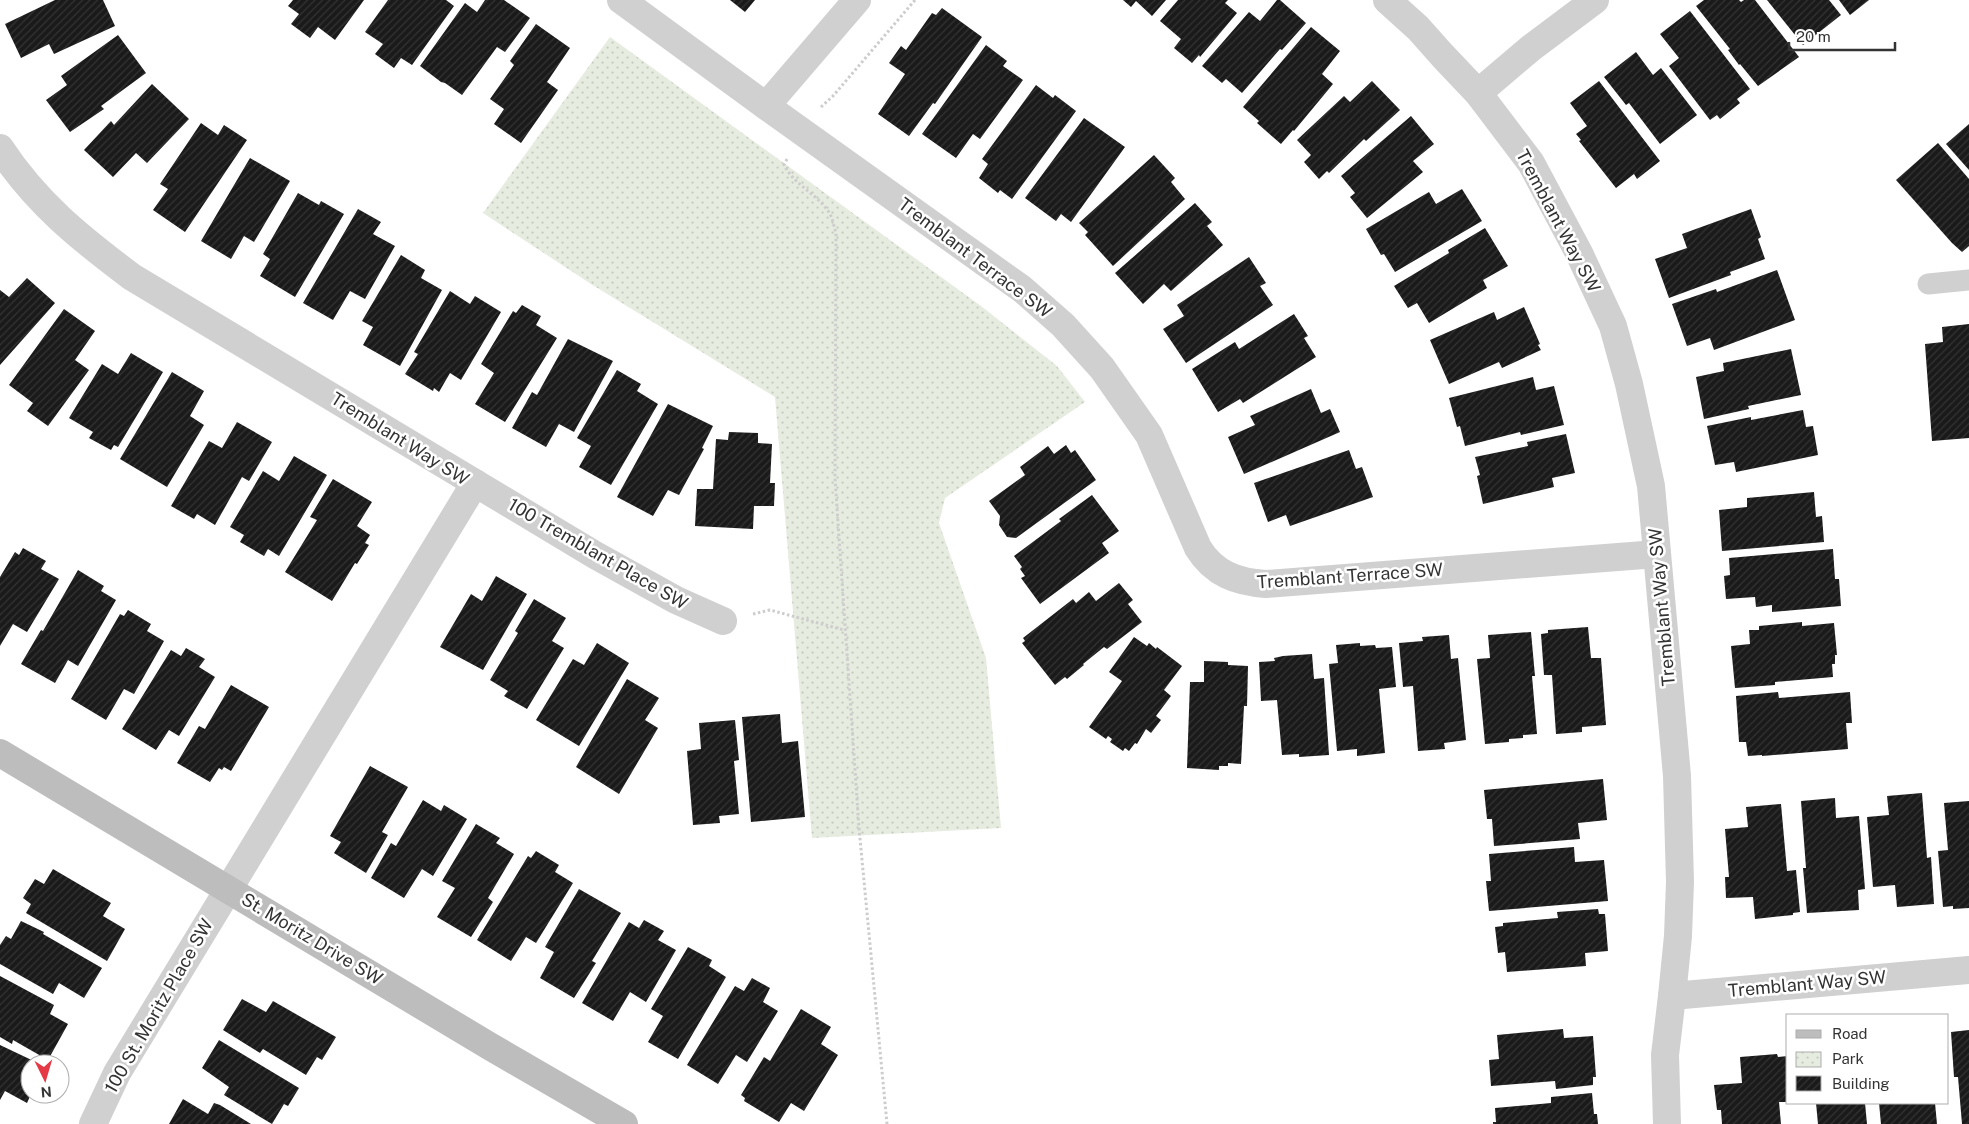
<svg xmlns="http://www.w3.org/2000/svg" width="1969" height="1124" font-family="'Public Sans',sans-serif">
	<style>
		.park { fill: url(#park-dots) }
		.building { fill: url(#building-hatch) }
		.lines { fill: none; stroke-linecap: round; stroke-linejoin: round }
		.path { stroke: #cdcdcd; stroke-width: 3; stroke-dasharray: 2.5 2.5; stroke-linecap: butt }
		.lane { stroke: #d0d0d0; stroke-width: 21 }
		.street { stroke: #d0d0d0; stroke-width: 28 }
		.secondary { stroke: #bdbdbd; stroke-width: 28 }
		.labels { text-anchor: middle; stroke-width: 5; stroke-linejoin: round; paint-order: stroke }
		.street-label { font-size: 18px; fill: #333; stroke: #fff }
	</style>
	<defs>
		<pattern id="park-dots" width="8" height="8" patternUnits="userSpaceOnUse" patternTransform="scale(1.25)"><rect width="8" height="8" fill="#e6ecdf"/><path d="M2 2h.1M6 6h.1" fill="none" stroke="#c6cbc0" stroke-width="1.8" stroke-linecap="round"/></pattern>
		<pattern id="building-hatch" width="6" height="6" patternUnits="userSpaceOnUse" patternTransform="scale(1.25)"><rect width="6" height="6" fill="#1a1a1a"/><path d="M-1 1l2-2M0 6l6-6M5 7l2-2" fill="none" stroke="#333"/></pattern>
	</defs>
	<rect width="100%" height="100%" fill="#fff"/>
	<!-- park -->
	<path class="park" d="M610,37L981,306L1057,366L1085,402L945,498L939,523L986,658L1001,828L812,838L775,397L591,284L483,213Z"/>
	<!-- building -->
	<g class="building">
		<path d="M55,0H103L115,26L54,54L49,44L21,58L5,24Z"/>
		<path d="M293,0H364L335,40L318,27L310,38L291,24L299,14L288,6Z"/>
		<path d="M388,0H446L454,6L412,65L401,58L394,68L375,54L383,44L365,32Z"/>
		<path d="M485,0H504L530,18L505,52L497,47L462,95L445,83L441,82L420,66L465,3L477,12Z"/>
		<path d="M730,0H755L745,12Z"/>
		<path d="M1123,0H1166L1152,16L1136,1L1131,7Z"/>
		<path d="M1178,0H1228L1225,3L1237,13L1200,57L1199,55L1192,63L1174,48L1181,39L1160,21Z"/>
		<path d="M1277,0H1280L1306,23L1282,50L1280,49L1242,93L1226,79L1222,83L1202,66L1249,12L1260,21Z"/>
		<path d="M1704,0H1739L1741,2L1744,0H1755L1799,57L1758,86L1740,64L1739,65L1728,50L1730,49L1696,6Z"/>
		<path d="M1767,0H1829L1841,15L1803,45Z"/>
		<path d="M1839,0H1869L1850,15Z"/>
		<path d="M942,8L982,37L935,104L933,103L909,136L878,114L905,74L889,63L901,46L906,50L932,13L936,15Z"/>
		<path d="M1690,11L1750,89L1737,99L1740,103L1720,119L1717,115L1710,120L1669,66L1679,58L1660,34Z"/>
		<path d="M536,24L570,48L547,82L558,90L521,143L494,124L504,109L490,99L514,65L510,61Z"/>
		<path d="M1311,27L1340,51L1322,74L1333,84L1294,131L1293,130L1281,144L1257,123L1259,121L1243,107Z"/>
		<path d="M118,35L146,73L101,106L104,109L70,132L46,100L67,85L61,76Z"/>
		<path d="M986,45L1007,61L1003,66L1023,80L980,139L973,134L956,158L922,134Z"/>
		<path d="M1636,52L1653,75L1661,68L1697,115L1660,144L1629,103L1626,105L1604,77Z"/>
		<path d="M1372,81L1400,110L1366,141L1364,139L1329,173L1327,171L1319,179L1304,162L1311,155L1297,140L1344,96L1350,102Z"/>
		<path d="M1599,81L1660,161L1637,179L1634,174L1616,188L1579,141L1581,140L1576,134L1587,126L1570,103Z"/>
		<path d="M152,84L189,119L147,163L136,153L113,177L84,150L111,121L114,125Z"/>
		<path d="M1036,85L1053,98L1055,95L1076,111L1012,199L1000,190L998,193L979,178L988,164L982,159Z"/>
		<path d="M1411,116L1434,144L1413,161L1423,172L1367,218L1350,197L1355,193L1341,176Z"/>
		<path d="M1084,118L1125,147L1071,222L1061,214L1056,221L1025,198Z"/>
		<path d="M201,123L218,135L224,125L247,140L185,232L153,210L168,189L160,184Z"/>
		<path d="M1969,124V170L1946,144Z"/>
		<path d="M1938,143L1969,179V246L1962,252L1952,243L1896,180Z"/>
		<path d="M1154,155L1175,178L1171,182L1185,199L1113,266L1085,235L1088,232L1079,223Z"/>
		<path d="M250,158L290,181L254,242L244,236L231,259L201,241Z"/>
		<path d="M1462,189L1482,221L1395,272L1384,254L1381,255L1366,229L1429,192L1436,204Z"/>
		<path d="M298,193L319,205L321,201L344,214L295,297L260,276L270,259L263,254Z"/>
		<path d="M1195,203L1212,222L1207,226L1223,245L1171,291L1164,284L1143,304L1115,273Z"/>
		<path d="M358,209L381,222L373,234L395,246L365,299L350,291L333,320L303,303Z"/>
		<path d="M1751,209L1761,237L1758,239L1765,259L1730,272L1731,275L1669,298L1655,259L1687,248L1682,234Z"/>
		<path d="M1485,228L1508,266L1483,280L1487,288L1429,323L1417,303L1408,308L1394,286L1449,253L1448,250Z"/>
		<path d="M401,255L425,270L421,278L442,290L400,366L363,345L373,327L362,321Z"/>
		<path d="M1249,257L1266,283L1260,286L1273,305L1186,363L1163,329L1184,316L1177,305Z"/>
		<path d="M1777,270L1795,320L1714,350L1710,338L1687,346L1672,304L1716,289L1717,292Z"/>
		<path d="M27,278L55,303L0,365V290L9,297Z"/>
		<path d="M450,291L470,304L475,296L501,312L461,380L450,373L439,392L434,388L433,391L405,374L418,354L414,352Z"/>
		<path d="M522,305L541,316L536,325L557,338L505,422L475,404L494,373L481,364L513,311L516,313Z"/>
		<path d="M1524,307L1540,344L1538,345L1541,350L1502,368L1499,362L1449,384L1430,340L1494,312L1497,320Z"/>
		<path d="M64,309L95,331L75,360L89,370L48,426L27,411L33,403L9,385Z"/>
		<path d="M1294,314L1308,336L1304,338L1316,357L1243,403L1240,399L1218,412L1192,369L1235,342L1239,349Z"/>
		<path d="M1969,324V438L1932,441L1925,344L1943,342L1942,327Z"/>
		<path d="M568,339L613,361L574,432L559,424L546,447L512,428L532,392L537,395Z"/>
		<path d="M1791,349L1801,395L1748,406L1749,409L1704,419L1696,377L1724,371L1723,363Z"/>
		<path d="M131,353L163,372L118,447L114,445L111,450L89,438L93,432L69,418L102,364L118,374Z"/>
		<path d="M617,370L641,384L637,391L658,404L611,485L579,467L591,446L577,438Z"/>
		<path d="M172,372L204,391L190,416L204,425L167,487L120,459Z"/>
		<path d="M1533,377L1536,390L1554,386L1564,425L1521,435L1520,432L1465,446L1460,426L1457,427L1449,398Z"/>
		<path d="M1311,389L1321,413L1330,409L1340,432L1244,474L1228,437L1255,425L1250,416Z"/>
		<path d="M668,404L713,426L702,448L704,449L679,495L668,490L653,516L617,497Z"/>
		<path d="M1803,410L1806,427L1813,426L1818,455L1736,472L1734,462L1715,465L1707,426L1751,417V420Z"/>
		<path d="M237,422L272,442L249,481L242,477L215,525L197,514L194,519L171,506L209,441L222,448Z"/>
		<path d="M729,432L758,433V443L772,444L770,483H775L774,506H754L753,529L695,526L697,489H713L716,439L728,440Z"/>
		<path d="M1566,434L1575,473L1552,478L1554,487L1483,504L1477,476L1480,475L1475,457L1528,446L1527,442Z"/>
		<path d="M1066,445L1071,453L1075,450L1096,480L1016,538L1007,537L999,525L1000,516L989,501L1025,475L1020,467L1048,446L1054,454Z"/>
		<path d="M1349,450L1356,469L1362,467L1373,497L1290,526L1286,515L1268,522L1254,483Z"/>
		<path d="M294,456L327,475L279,556L268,549L264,556L240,542L244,535L230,527L263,471L279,481Z"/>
		<path d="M333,479L372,502L357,526L370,535L365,543L369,545L357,564L355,563L332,601L285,572L317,520L310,517Z"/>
		<path d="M1814,492L1816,517L1822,516L1824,542L1722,551L1719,510L1747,507V498Z"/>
		<path d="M1092,495L1119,531L1102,543L1109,553L1040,604L1021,578L1025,576L1020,569L1022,567L1014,556L1061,521L1059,519Z"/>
		<path d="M23,548L46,561L41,569L59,579L27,632L13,624L0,646V577L15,552L19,555Z"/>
		<path d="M1833,549L1835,579H1839L1841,606L1772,612V605L1756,607L1755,597L1726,599L1724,576L1730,575L1729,558Z"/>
		<path d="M78,570L104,586L101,591L116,600L78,666L68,660L55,683L21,664L41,630L43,631Z"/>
		<path d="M496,576L527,594L483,670L440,647L471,594L482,601Z"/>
		<path d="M1119,583L1133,600L1128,604L1142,622L1107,649L1104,647L1083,664L1084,665L1067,679L1065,677L1055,685L1022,643L1025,641L1023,638L1073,599L1076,603L1089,592L1096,601Z"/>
		<path d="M534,599L566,618L552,641L564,648L527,709L504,696L508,691L490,680L518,633L515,631Z"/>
		<path d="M128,610L151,624L147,631L164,641L134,694L124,689L106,720L71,699L120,614L124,616Z"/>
		<path d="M1802,622V626L1834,623L1837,655H1835V664H1832L1833,677L1775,682V685L1735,688L1731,646L1750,644L1749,630H1759V626Z"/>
		<path d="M1588,627L1591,658H1601L1606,725L1582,727V732L1556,734L1552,675H1544L1541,634L1548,633V630Z"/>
		<path d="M1531,632L1535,676H1532L1537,734L1523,735V738L1509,739V742L1485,744L1477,659L1490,658L1488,635Z"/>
		<path d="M1449,635L1451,659L1458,658L1466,740L1444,743L1445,749L1418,751L1413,686L1403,687L1399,643L1423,641L1422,637Z"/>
		<path d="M1134,637L1147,646L1149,643L1156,649L1157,647L1182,666L1164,690L1171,696L1156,716L1161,720L1151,733L1146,729L1137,744L1135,743L1129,751L1125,748L1123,751L1110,742L1112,739L1108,736L1106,739L1089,727L1122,681L1109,672Z"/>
		<path d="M597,643L629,663L579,746L536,720L573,659L584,665Z"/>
		<path d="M1360,643V646L1375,645L1376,648L1392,647L1396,687L1379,689L1385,753L1357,756V749L1337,751L1329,664L1338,663L1336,645Z"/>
		<path d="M186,648L205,659L199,667L215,677L179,736L169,730L156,750L122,729L171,650L181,656Z"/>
		<path d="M1312,654L1314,679L1324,678L1329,755L1299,757V754L1282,755L1277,700L1261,701L1259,662L1275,661L1274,658L1283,656Z"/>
		<path d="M1204,661L1228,662V665L1248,666L1247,706H1244L1241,764L1228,763V766H1219V770L1187,768L1190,682H1204Z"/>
		<path d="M627,679L659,698L645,720L658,728L619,794L576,767Z"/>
		<path d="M231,685L269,707L231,771L224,767L222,770L219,768L210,782L177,763L199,726L205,729Z"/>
		<path d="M1778,692L1779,698L1850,692L1852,723H1846L1848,749L1762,756V755L1748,756L1746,742H1739L1736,696Z"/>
		<path d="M780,714L782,743L798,741L805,817L751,822L742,717Z"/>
		<path d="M735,720L739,760L734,761L739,814L719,816L720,823L693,825L687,751L701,749L699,723Z"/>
		<path d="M370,766L408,787L382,832L388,835L366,873L334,853L341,842L330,836Z"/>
		<path d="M1603,779L1607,820L1578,823L1580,839L1494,846L1492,819H1487L1484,790Z"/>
		<path d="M1922,793L1927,858L1931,857L1934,904L1897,907L1895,885L1873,887L1867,817L1889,815L1887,796Z"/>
		<path d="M1835,798L1836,818L1859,816L1865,889L1858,890L1859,910L1807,913L1803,868H1806L1801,801Z"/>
		<path d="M423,800L441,811L444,805L467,819L433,876L422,869L404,898L371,878L391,843L396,846Z"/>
		<path d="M1969,801V908L1953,909V906L1943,907L1938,851L1948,850L1944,803Z"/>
		<path d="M1781,804L1787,871L1796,870L1800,912L1793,913V915L1755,919L1753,897L1726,898L1725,877H1729L1725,829L1748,827L1746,807Z"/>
		<path d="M476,824L500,838L496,843L514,854L488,898L493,902L471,937L437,917L455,888L442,881Z"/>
		<path d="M1574,847L1575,862L1604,860L1608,901L1489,911L1486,881H1491L1489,854Z"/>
		<path d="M536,851L559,865L555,872L573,883L536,943L526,937L511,961L477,940L528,856L531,858Z"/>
		<path d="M53,869L111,903L103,916L125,929L107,961L26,913L31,904L23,898L35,879L44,884Z"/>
		<path d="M579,889L621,913L592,961L596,963L574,998L540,978L554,952L545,947Z"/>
		<path d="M1598,909L1599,914H1605L1608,951L1585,953L1586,966L1507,972L1505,952L1498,953L1495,927L1503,926V923L1558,918L1557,912Z"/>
		<path d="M644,920L664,931L658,940L676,950L646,1002L630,992L613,1021L582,1003L629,922L639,928Z"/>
		<path d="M21,921L44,932L43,934L102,968L84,998L59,983L53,994L0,964V945L6,936L11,939Z"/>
		<path d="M688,947L712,960L709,966L726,977L678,1059L648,1042L663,1016L651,1009Z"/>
		<path d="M0,976L54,1005L50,1014L68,1024L48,1060L13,1040L12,1044L0,1037Z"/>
		<path d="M752,978L770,988L763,1002L778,1011L747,1062L736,1055L718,1084L687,1065L735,986L744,991Z"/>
		<path d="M242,999L266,1012L273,1001L336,1037L322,1060L317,1057L306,1075L263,1049L260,1053L223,1030Z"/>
		<path d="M801,1009L831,1027L821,1044L838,1055L804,1111L791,1103L779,1122L744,1101L745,1098L741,1095L764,1057L770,1061Z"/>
		<path d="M1563,1029L1564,1038L1593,1036L1596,1077H1593V1085L1556,1089L1555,1081L1491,1086L1489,1060L1499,1059L1497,1035Z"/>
		<path d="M1969,1030V1124H1962L1958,1077H1954L1951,1032Z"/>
		<path d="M219,1040L299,1088L288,1106L284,1104L272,1124L224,1095L229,1087L202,1068Z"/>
		<path d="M0,1045L40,1064H30L31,1094L27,1103L5,1091L0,1100Z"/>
		<path d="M1777,1054L1778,1057L1788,1056V1102H1779L1781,1124H1722L1721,1110H1717L1714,1085L1742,1083L1740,1057Z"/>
		<path d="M1592,1093L1594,1114H1597L1598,1124H1493V1122H1496L1495,1108L1551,1103V1097Z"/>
		<path d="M183,1099L208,1114L214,1103L220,1105L251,1124H169Z"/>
		<path d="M1816,1103H1865L1867,1124H1818Z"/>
		<path d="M1879,1103H1935L1937,1124H1881Z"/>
	</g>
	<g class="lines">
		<!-- path -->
		<g class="path">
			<path d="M821,107L833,96L915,0"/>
			<path d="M787,159L784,165C795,186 819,195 830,214C833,220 834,227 836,233L835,479L859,828L887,1124"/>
			<path d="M753,614L770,610L844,630"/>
		</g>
		<!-- lane -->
		<path class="lane" d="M1928,284L1969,280"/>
		<!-- street -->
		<g class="street">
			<path d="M621,0L766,106L1022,289L1063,325L1102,368L1149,435L1198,548C1214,574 1237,582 1266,584L1657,554"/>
			<path d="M1387,0L1418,28L1442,55L1478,93L1531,163L1579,253L1613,326L1629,384L1651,486L1677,776L1680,882L1678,936L1672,996L1969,970"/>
			<path d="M1478,93L1531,48L1595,0"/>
			<path d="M766,106L857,0"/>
			<path d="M0,148C36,203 80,238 132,277L595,555L676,600L723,621"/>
			<path d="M93,1124L117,1073L475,483"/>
			<path d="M1667,1124L1665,1055L1672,996"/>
		</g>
		<!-- secondary -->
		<path class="secondary" d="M0,753L491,1047L624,1124"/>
	</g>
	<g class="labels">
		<!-- street labels -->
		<g class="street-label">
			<text transform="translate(1558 221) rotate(62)" y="6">Tremblant Way SW</text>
			<text transform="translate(975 258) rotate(37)" y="6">Tremblant Terrace SW</text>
			<text transform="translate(400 439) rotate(32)" y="6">Tremblant Way SW</text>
			<text transform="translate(598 554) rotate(30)" y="6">100 Tremblant Place SW</text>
			<text transform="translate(1350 576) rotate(-4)" y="6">Tremblant Terrace SW</text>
			<text transform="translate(1662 607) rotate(-95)" y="6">Tremblant Way SW</text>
			<text transform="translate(312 939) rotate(31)" y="6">St. Moritz Drive SW</text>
			<text transform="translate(1807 984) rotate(-5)" y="6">Tremblant Way SW</text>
			<text transform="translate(159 1006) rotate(-60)" y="6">100 St. Moritz Place SW</text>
		</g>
	</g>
	<!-- legend -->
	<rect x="1786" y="1014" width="162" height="90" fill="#ffffff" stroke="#adadad"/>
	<rect x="1796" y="1030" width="25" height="8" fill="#bdbdbd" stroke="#adadad"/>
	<text x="1832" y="1039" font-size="15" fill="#333333">Road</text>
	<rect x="1796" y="1052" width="25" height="15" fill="url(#park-dots)" stroke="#adadad"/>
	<text x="1832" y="1064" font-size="15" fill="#333333">Park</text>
	<rect x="1796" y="1076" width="25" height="15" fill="url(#building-hatch)" stroke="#adadad"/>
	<text x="1832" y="1089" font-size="15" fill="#333333">Building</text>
	<!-- north arrow -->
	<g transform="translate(45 1079) rotate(175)"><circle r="24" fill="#ffffff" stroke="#adadad"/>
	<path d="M0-4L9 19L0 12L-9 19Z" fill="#e63946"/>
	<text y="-8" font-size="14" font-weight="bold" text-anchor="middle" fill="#333333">N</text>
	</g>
	<!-- scale -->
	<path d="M1789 42v8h106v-8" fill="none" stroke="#333333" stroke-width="2.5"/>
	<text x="1796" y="42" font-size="15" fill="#333333" stroke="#ffffff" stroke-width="4" paint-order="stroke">20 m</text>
</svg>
